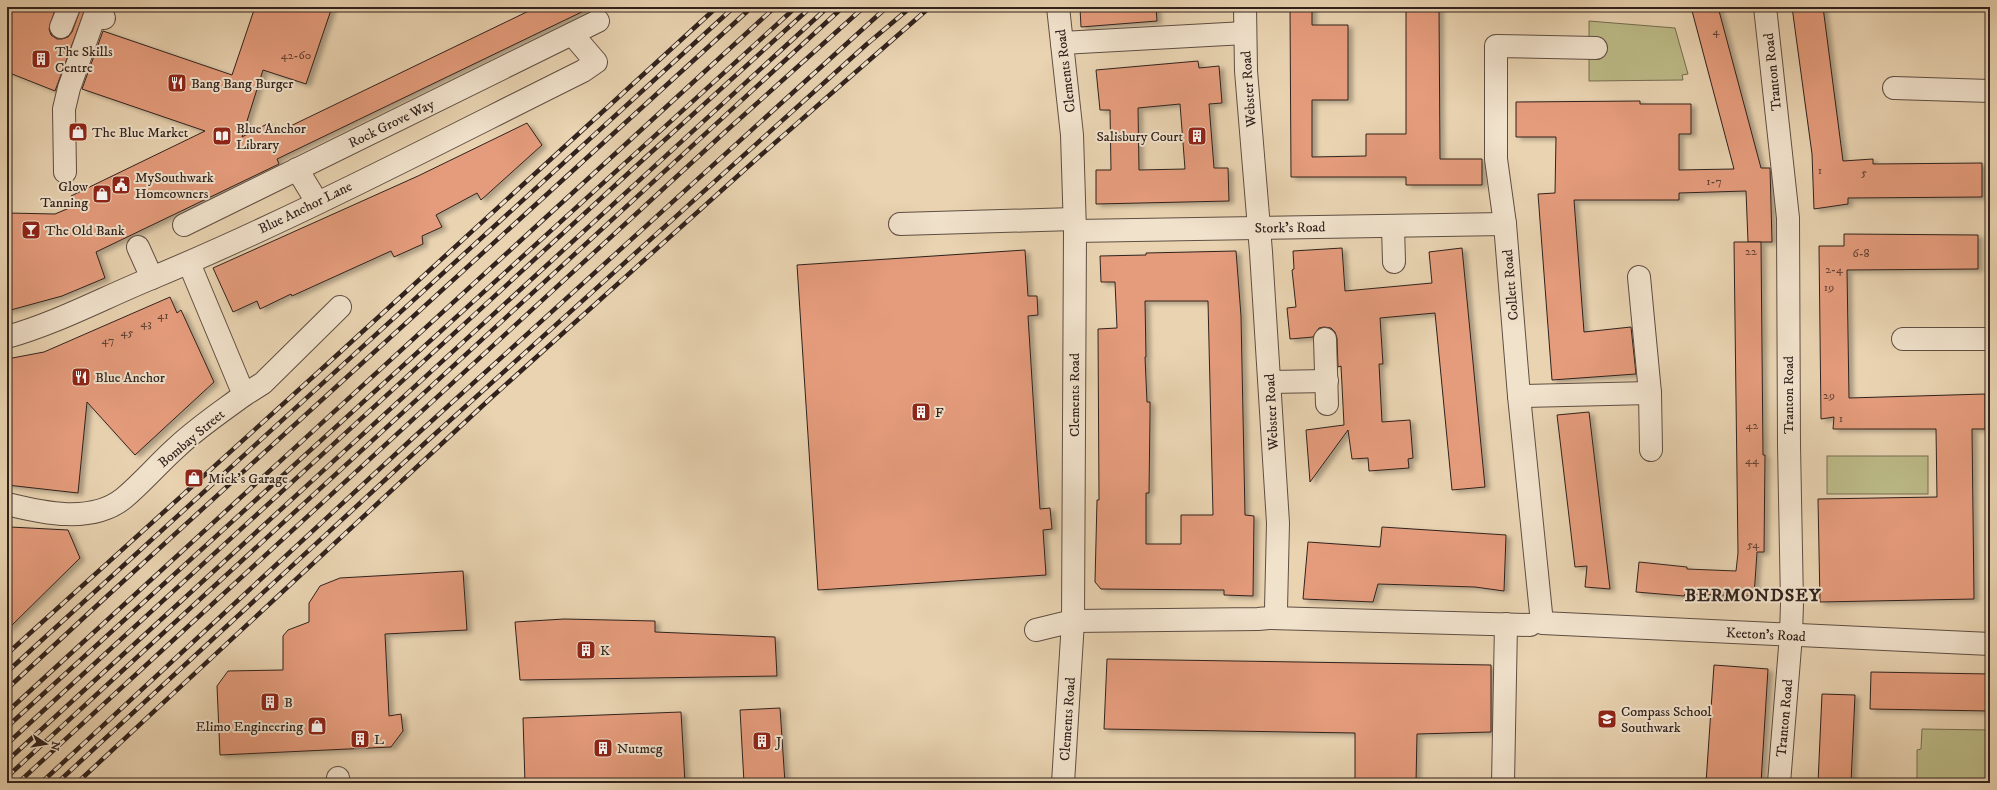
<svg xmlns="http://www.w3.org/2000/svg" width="1997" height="790" font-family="'IM FELL DW Pica',serif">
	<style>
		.green { fill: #bcbb88; stroke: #766e52 }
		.building { fill: #e59c7b; stroke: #31221d; fill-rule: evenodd; filter: url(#shadow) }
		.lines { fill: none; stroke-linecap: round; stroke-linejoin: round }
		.minor-casing { stroke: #5f4e42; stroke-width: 24 }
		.minor { stroke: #f1e2cc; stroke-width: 22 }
		.rail-casing { stroke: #31221d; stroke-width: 4.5 }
		.rail { stroke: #f1e2cc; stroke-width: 3; stroke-dasharray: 9; stroke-linecap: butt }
		.labels { text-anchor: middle; stroke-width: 4; stroke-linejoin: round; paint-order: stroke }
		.number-label { font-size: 12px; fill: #5e4034 }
		.poi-label { font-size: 14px; fill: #31221d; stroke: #f1e2cc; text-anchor: start }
		.street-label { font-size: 14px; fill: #31221d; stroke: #f1e2cc }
		.district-label { font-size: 18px; font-weight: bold; letter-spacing: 1px; fill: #31221d; stroke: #f1e2cc }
	</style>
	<defs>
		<filter id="shadow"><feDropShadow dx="4.5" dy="2.5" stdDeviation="2" flood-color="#0004"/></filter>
	</defs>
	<rect width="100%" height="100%" fill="#e9d3b1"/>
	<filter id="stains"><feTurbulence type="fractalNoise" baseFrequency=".005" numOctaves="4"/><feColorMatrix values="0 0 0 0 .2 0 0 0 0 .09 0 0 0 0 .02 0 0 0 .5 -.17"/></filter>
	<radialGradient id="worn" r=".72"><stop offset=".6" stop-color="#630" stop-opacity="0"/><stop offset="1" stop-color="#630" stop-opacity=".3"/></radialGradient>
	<!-- green -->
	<g class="green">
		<path d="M1589,21L1675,28L1688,74L1682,75L1683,80L1589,81Z"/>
		<rect x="1827" y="456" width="101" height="38"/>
		<path d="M1922,729L1990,730V783H1917V750L1921,749Z"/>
	</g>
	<!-- building -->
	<g class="building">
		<path d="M7,7H56L49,29L51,35L57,39H62L68,37L72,32L81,7H86L55,91L7,72Z"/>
		<path d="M255,7H332L306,84L263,70L242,137L269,123L274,134L537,7H592L277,159L279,164L96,252L105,278L62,296L7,311V213L55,214L74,206L71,196L205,131L82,89L103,31L232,75Z"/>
		<path d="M1092,7H1156L1157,21L1081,27L1080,8Z"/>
		<path d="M1290,7H1312V25H1348V100H1312V157L1366,156V134H1406V7H1439L1440,159H1482V185H1406V177H1291Z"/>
		<path d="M1691,7H1718L1761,168H1770L1772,242H1748L1746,191L1679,193V200H1574L1584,332L1631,327L1636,374L1552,380L1538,194L1555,193L1556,137H1516V102L1640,101V104H1691V134H1679V170L1734,169Z"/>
		<path d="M1792,7H1823L1843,161L1873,159V164L1982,163V197L1848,198V204L1814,209L1812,154Z"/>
		<path d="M1198,61L1199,68L1219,66L1222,103L1209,104L1214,168H1228L1229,201L1096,204V170H1111L1110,110H1100L1096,70ZM1180,104L1185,169L1139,170L1138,108Z"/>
		<path d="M527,123L542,145L481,200L477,193L436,215L442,227L422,236L423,244L394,257L391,251L292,296L291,294L260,309L257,301L233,312L213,268L418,176Z"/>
		<path d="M1844,234L1978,235V269L1847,270L1849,398L1985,394V429H1972L1974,599L1820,602L1818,499L1937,497L1936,429H1833L1834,417L1821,419L1819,246H1844Z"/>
		<path d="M1734,242H1761L1763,455H1765L1764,552H1757L1754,596L1685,594L1684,596L1636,592L1639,562L1687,567V569L1736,571L1738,553Z"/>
		<path d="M1342,248L1345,291L1432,283L1429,252L1462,248L1485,487L1452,490L1435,313L1380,318L1383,364H1379L1382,422L1410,420L1413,458L1408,459L1409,468L1369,471L1368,458L1352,459L1348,430L1310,482L1306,430L1344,425L1341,366L1338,367L1337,338L1335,332L1331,328L1324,327L1319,328L1313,337L1290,339L1287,308L1296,307L1292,270L1294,269L1293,251Z"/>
		<path d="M1025,250L1028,296H1037L1038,315L1028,316L1040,509L1050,508L1052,529L1043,530L1046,575L818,590L797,265Z"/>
		<path d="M1236,251L1241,316L1245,515L1254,516L1253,596L1224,595V590L1101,589L1095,582L1097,500H1099L1098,329L1117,328L1115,282H1101L1100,256L1146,255V253ZM1145,301H1208L1213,515H1181V544H1146V493H1149L1150,414V402H1147L1145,357H1146Z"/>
		<path d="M170,297L177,313L181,310L214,382L135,455L87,402L78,493L7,485V359L44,352Z"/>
		<path d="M1589,412L1610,589L1585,587L1587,566L1575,567L1557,415Z"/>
		<path d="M10,527L68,530L80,558L7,630V549H9Z"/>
		<path d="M1382,527L1506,535L1504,591L1475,587L1378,584L1373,602L1303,599L1308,542L1380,547Z"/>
		<path d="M463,571L467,630L385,634L389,716L401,714L403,731L391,747L220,755L217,686L228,671L283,670V636L288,630L309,622V603L320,586L340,578Z"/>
		<path d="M564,619L655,621V632L775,637L777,676L520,680L515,622Z"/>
		<path d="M1107,659L1491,665V732L1417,734L1416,783H1355V733L1104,729Z"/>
		<path d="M1714,665L1768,669L1761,783H1706Z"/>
		<path d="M1871,672L1990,674V711L1870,709Z"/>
		<path d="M1822,694L1855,695L1851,783H1818Z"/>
		<path d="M780,708L785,783H744L740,710Z"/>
		<path d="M681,712L685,783H525L523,718Z"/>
	</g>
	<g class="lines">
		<!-- minor casing -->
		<g class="minor-casing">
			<g id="minor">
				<path d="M1058,7L1072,135L1075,231L1073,621L1063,783"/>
				<path d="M1765,7L1788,218L1789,445L1792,603L1791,635L1779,783"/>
				<path d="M61,27L69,7"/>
				<path d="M1062,43L1245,33"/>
				<path d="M1596,48L1496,46V159L1505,224L1519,396L1542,623L1990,644"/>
				<path d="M1894,88L1990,91"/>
				<path d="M297,169L317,202"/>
				<path d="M65,172L64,109L69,88L95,15L104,18"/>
				<path d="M900,224L1074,219"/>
				<path d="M184,225L598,21"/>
				<path d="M1393,226L1394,262"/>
				<path d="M1075,231L1505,224"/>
				<path d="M138,247L152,278"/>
				<path d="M1639,277L1650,393L1651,450"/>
				<path d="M7,337C57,323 103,298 152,278C298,217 440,142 583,71L596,62L572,34"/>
				<path d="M1325,339L1327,404"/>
				<path d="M1903,339H1990"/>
				<path d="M1270,382L1327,381"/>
				<path d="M244,395L263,383L340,307"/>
				<path d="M1519,396L1650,393"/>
				<path d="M7,504C43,513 92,524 124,498C143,482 159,463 177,447C197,428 221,412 244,395L189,263"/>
				<path d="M1269,618L1530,625"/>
				<path d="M1036,630L1073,621L1258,619L1269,618L1274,616L1276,609L1278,523L1261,252L1246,71L1245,7"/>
				<path d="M338,778V783"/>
				<path d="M1503,783L1506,624"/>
			</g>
		</g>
		<!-- minor -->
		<use href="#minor" class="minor"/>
		<!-- rail casing -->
		<g class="rail-casing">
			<g id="rail">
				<path d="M7,654L325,366L717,7"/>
				<path d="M7,672L734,7"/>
				<path d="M7,689L105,598L752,7"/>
				<path d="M7,712L775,7"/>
				<path d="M7,727L796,7"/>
				<path d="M7,744L646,157L811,7"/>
				<path d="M7,761L828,7"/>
				<path d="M7,777L843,7"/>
				<path d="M18,783L725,132L864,7"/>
				<path d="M41,783L414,437L887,7"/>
				<path d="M57,783L425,443L867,44L911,7"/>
				<path d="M77,783L492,397L761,155L930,7"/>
			</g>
		</g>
		<!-- rail -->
		<use href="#rail" class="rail"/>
	</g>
	<!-- icons -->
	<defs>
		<g id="building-square" transform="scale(1)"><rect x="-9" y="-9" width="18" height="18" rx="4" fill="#8f2418" stroke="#f1e2cc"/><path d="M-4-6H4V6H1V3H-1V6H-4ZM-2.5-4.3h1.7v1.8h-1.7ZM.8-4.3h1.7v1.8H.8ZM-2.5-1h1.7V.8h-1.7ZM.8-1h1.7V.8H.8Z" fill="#fff"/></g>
		<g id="restaurant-square" transform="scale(1)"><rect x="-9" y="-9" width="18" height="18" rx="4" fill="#8f2418" stroke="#f1e2cc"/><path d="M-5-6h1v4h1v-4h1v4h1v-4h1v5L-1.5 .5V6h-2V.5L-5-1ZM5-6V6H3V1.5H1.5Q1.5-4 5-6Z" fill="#fff"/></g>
		<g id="shop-square" transform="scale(1)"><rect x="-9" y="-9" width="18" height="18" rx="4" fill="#8f2418" stroke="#f1e2cc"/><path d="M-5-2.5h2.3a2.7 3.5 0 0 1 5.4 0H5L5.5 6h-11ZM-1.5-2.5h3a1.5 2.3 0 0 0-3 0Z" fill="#fff"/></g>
		<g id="library-square" transform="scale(1)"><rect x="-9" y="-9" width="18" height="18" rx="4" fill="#8f2418" stroke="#f1e2cc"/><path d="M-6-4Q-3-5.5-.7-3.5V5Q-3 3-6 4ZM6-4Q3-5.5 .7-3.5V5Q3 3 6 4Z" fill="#fff"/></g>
		<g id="civic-square" transform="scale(1)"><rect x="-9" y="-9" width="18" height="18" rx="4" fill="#8f2418" stroke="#f1e2cc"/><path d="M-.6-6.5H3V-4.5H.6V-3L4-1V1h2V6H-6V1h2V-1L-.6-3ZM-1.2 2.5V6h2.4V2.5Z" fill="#fff"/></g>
		<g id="bar-square" transform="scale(1)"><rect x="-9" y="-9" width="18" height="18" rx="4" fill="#8f2418" stroke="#f1e2cc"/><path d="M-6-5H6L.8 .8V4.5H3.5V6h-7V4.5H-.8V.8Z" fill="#fff"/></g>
		<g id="university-square" transform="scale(1)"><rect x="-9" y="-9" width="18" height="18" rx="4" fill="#8f2418" stroke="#f1e2cc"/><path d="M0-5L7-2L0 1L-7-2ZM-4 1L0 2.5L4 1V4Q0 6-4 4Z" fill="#fff"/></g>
	</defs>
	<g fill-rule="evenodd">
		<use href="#building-square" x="41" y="59"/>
		<use href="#restaurant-square" x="177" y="83"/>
		<use href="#shop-square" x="78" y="132"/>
		<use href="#library-square" x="222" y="136"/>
		<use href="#building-square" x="1197" y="136"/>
		<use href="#civic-square" x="121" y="185"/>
		<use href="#shop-square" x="102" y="194"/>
		<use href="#bar-square" x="31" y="230"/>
		<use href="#restaurant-square" x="81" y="377"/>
		<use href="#building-square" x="921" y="412"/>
		<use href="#shop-square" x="194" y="478"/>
		<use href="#building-square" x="586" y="650"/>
		<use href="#building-square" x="270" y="702"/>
		<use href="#university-square" x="1607" y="719"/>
		<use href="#shop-square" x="317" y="726"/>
		<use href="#building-square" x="360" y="739"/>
		<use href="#building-square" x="762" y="741"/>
		<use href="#building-square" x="603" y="748"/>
	</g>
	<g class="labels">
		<!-- number labels -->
		<g class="number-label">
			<text x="1716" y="35">4</text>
			<text x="296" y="59">42-60</text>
			<text x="1820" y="174">1</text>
			<text x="1864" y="176">5</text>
			<text x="1714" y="185">1-7</text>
			<text x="1751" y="255">22</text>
			<text x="1861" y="257">6-8</text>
			<text x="1834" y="273">2-4</text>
			<text x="1829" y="291">19</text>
			<text x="163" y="319">41</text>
			<text x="146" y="327">43</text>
			<text x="127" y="336">45</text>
			<text x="108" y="344">47</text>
			<text x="1829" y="399">29</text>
			<text x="1841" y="422">1</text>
			<text x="1752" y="429">42</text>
			<text x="1752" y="464">44</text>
			<text x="1753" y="548">54</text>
		</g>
		<!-- poi labels -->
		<g class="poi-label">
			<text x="55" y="56">The Skills<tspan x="55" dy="16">Centre</tspan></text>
			<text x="191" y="88">Bang Bang Burger</text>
			<text x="236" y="133">Blue Anchor<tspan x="236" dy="16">Library</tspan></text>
			<text x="92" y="137">The Blue Market</text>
			<text x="1183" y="141" text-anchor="end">Salisbury Court</text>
			<text x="135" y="182">MySouthwark<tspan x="135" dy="16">Homeowners</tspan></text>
			<text x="88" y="191" text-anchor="end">Glow<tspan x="88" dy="16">Tanning</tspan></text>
			<text x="45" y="235">The Old Bank</text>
			<text x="95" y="382">Blue Anchor</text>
			<text x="935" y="417">F</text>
			<text x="208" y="483">Mick's Garage</text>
			<text x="600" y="655">K</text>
			<text x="284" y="707">B</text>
			<text x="1621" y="716">Compass School<tspan x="1621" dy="16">Southwark</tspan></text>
			<text x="303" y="731" text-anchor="end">Elimo Engineering</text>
			<text x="374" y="744">L</text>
			<text x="776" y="746">J</text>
			<text x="617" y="753">Nutmeg</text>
		</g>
		<!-- street labels -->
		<g class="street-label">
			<text transform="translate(1065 71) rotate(-97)" y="5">Clements Road</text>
			<text transform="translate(1772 72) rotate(-96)" y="5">Tranton Road</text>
			<text transform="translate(1248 89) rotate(-94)" y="5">Webster Road</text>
			<text transform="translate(391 123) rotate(-26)" y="5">Rock Grove Way</text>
			<text transform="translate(305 207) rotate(-26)" y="5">Blue Anchor Lane</text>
			<text transform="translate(1290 227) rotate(-1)" y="5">Stork's Road</text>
			<text transform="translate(1510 285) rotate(-95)" y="5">Collett Road</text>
			<text transform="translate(1074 395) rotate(-90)" y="5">Clements Road</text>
			<text transform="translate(1788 395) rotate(-90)" y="5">Tranton Road</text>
			<text transform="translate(1271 412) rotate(-93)" y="5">Webster Road</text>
			<text transform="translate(191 438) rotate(-40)" y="5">Bombay Street</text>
			<text transform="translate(1766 634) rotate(3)" y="5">Keeton's Road</text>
			<text transform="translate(1784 718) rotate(-85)" y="5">Tranton Road</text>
			<text transform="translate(1067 719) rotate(-86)" y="5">Clements Road</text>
		</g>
		<!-- district labels -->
		<g class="district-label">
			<text x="1753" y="601">BERMONDSEY</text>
		</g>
	</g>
	<!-- margin -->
	<rect width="1997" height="790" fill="none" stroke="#e9d3b1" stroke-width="24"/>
	<rect x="8" y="8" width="1981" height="774" fill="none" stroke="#31221d" stroke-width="2"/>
	<rect x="12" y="12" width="1973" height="766" fill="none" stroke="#31221d"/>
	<!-- north arrow -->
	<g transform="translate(46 744) rotate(102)" stroke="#f1e2cc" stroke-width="3" paint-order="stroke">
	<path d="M0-3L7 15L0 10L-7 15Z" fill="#31221d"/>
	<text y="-6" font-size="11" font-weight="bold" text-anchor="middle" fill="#31221d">N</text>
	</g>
	<rect width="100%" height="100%" filter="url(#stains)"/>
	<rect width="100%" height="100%" fill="url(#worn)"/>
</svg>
